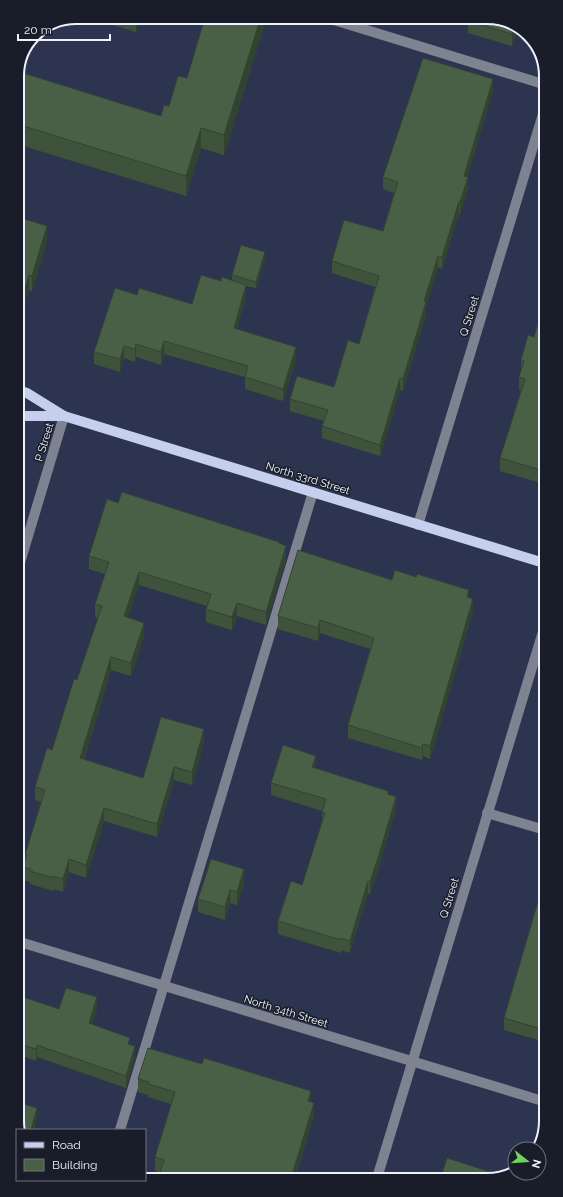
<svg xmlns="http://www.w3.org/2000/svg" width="563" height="1197" font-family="Raleway,sans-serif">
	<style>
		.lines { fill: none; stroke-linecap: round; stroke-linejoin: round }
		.minor { stroke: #7e8391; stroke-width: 10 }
		.major { stroke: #c6cfed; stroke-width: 10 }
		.wall { fill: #3f533c }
		.shaded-wall { fill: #334331 }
		.building { fill: #496046; stroke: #334331 }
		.labels { text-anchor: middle; stroke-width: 3; stroke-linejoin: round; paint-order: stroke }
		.street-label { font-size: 11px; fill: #eef2fc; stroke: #191d29 }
		.rim { fill: none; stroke: #eef2fc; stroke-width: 2 }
	</style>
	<rect width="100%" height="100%" fill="#2d344f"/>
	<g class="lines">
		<!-- minor -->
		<g class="minor">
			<path d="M324,17L543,84"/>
			<path d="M418,525L543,114"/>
			<path d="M19,566L64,416"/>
			<path d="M487,813L545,830"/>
			<path d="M20,942L546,1102"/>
			<path d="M120,1130L175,949L313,492"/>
			<path d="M377,1178L545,625"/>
		</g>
		<!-- major -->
		<g class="major">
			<path d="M18,390L27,393L64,416L544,563"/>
			<path d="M18,416H64"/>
		</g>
	</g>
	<!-- wall -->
	<g class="wall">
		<path d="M86,17H154L152,25L139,21L136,32Z"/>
		<path d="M265,17V23L224,155L201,148L186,196L17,144V72L161,116L169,106L187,78Z"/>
		<path d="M492,17L523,29L522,33L516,32L512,46L468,33V21Z"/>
		<path d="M493,91L467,177L468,189L460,214L459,213L442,269L438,267L426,307V314L403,391L400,390L380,456L322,438V426L324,421L290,411V399L334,387L359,344L375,287L332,273V261L383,231L394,193L383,189V177Z"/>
		<path d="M18,217L47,241L32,291L29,290L25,304L18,302Z"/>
		<path d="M265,258L256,288L246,286V297L237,329L296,360L283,401L245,389V377L164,354L161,365L136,357L135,362L124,358L120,372L94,364V352L137,295L192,304L232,281V275Z"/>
		<path d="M544,303V484L500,471V458L521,390H519V377L521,370V360L534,337Z"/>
		<path d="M118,503L279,543L286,559L266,625L237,616L232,630L206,622V609L207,606L139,585L127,617L144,636L131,676L111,670L84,760L143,778L204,742L192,785L174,780L157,837L104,821L86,878L69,872L63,892L53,889V891L30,884V882L23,880V867L25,860V855L41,802L35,800V787L52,750L98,618L95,617V604L105,574L89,569V556Z"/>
		<path d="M392,580L469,597L473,611L430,759L423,756L422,760L348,738V725L370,649L320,633L318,641L278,629V616Z"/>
		<path d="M316,768L388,794L396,809L378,871L370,894L368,893L350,953L341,950V953L278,934V921L302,885L322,821V811L271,795V783Z"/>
		<path d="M244,882L237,905L230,903L225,920L198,912V899Z"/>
		<path d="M539,898L546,1039L545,1042L504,1030V1018Z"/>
		<path d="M20,996L59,1009H97L92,1024L130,1045L135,1058L126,1088L37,1057L36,1061L20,1055Z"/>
		<path d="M138,1079L311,1102L314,1116L295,1178L158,1179L160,1172L155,1171V1157L171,1104L148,1097V1095L138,1092Z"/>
	</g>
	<!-- shaded-wall -->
	<g class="shaded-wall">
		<path d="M136,17H139V21L136,32Z"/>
		<path d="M152,17H154L152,25Z"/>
		<path d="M261,17H265V23L224,155V135Z"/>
		<path d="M514,26H516V32L512,46V34Z"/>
		<path d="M493,79V91L464,188V176Z"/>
		<path d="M201,128V148L186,196V176Z"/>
		<path d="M468,177V189L460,214V202Z"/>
		<path d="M459,201V213L442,269V257Z"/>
		<path d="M47,226V241L32,291V276Z"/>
		<path d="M265,252V258L256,288V282Z"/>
		<path d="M438,256V267L426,307V314L403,391V379L424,301Z"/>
		<path d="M29,275V290L25,304V289Z"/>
		<path d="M246,285V297L234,341V328Z"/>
		<path d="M164,341V354L161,365V352Z"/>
		<path d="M136,344V357L135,362V349Z"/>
		<path d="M124,346V358L120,372V359Z"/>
		<path d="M296,347V360L283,401V389Z"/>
		<path d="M400,378V390L380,456V445Z"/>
		<path d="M286,546V559L266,625V612Z"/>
		<path d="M139,572V585L124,629V616Z"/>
		<path d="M469,590V602L467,597Z"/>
		<path d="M473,599V611L430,759V746Z"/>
		<path d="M237,603V616L232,630V617Z"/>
		<path d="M320,620V633L318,641V628Z"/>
		<path d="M144,623V636L131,676V663Z"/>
		<path d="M111,657V670L80,772V758Z"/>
		<path d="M204,729V742L192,785V772Z"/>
		<path d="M423,744V756L422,760V748Z"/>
		<path d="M316,756V768L312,767Z"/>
		<path d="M174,767V780L157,837V824Z"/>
		<path d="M396,797V809L378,871L370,894V882Z"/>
		<path d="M104,808V821L86,878V865Z"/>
		<path d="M69,859V872L63,892V879Z"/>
		<path d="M244,869V882L237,905V892Z"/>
		<path d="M368,881V893L350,953V941Z"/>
		<path d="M230,890V903L225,920V907Z"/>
		<path d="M97,997V1009L89,1035V1023Z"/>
		<path d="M546,1026V1039L545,1042V1030Z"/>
		<path d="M130,1038V1049L128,1044Z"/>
		<path d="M37,1045V1057L36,1061V1049Z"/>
		<path d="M135,1046V1058L126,1088V1076Z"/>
		<path d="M311,1091V1104L308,1101Z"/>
		<path d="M314,1103V1116L295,1178H291Z"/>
		<path d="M37,1108V1120L34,1130H31Z"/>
	</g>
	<!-- building -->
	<g class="building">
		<path d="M205,17H261L224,135L201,128L186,176L17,124V71L161,116L164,105L169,106L178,76L187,78Z"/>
		<path d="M469,17H492L514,26L512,34L468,21Z"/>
		<path d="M423,58L493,79L464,176L468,177L460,202L459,201L442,257L438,256L424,301L426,302L403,379L400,378L380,445L322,426L328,410L290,399L297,376L334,387L348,340L359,344L379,276L332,261L344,220L383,231L398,182L383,177Z"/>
		<path d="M18,217L47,226L32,276L29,275L25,289L18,287Z"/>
		<path d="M241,245L265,252L256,282L232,275Z"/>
		<path d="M201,275L221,281L222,277L246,285L234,328L296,347L283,389L245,377L248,366L164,341L161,352L136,344L135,349L124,346L120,359L94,352L115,288L137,295L139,288L192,304Z"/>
		<path d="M544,303V471L500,458L525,379L519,377L524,361L521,360L528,335L534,337Z"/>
		<path d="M122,492L279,542V543L286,546L266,612L237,603L232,617L206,609L211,594L139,572L124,616L144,623L131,663L111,657L80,758L143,778L161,717L204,729L192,772L174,767L157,824L104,808L86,865L69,859L63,879L53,876V878L30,871L31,869L23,867L27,855H25L45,790L35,787L47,748L52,750L74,679L77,680L102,606L95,604L109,562L89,556L107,499L118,503Z"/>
		<path d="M298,550L392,580L395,570L416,577L417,574L469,590L467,597L473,599L430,746L423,744L422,748L348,725L374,638L320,620L318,628L278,616Z"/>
		<path d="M283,745L316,756L312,767L388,791V794L396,797L378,858L370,882L368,881L350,941L341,938V940L278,921L291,881L302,885L325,813L322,812L326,799L271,783Z"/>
		<path d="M211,859L244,869L237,892L230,890L225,907L198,899Z"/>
		<path d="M539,898L545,901L546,1026L545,1030L504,1018Z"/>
		<path d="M66,988L97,997L89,1023L130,1038L128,1044L135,1046L126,1076L37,1045L36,1049L20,1044V996L59,1009Z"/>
		<path d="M148,1048L202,1064L204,1058L311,1091L308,1101L314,1103L291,1178L158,1179L164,1160L155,1157L175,1092L148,1084L149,1082L138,1079Z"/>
		<path d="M20,1103L37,1108L31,1130H20Z"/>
		<path d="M447,1158L506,1177H441Z"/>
		<path d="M508,1172L512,1173L507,1177Z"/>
	</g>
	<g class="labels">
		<!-- street labels -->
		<g class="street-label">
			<text transform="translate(469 316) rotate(-73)" y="4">Q Street</text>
			<text transform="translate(44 442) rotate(-73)" y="4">P Street</text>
			<text transform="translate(308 478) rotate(17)" y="4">North 33rd Street</text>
			<text transform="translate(449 898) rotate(-73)" y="4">Q Street</text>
			<text transform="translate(286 1011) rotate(17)" y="4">North 34th Street</text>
		</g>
	</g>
	<!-- crop -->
	<path d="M0 0H563V1197H0ZM76 24H487A52 52 0 0 1 539 76V1121A52 52 0 0 1 487 1173H76A52 52 0 0 1 24 1121V76A52 52 0 0 1 76 24Z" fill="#191d29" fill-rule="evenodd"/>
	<path class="rim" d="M76 24H487A52 52 0 0 1 539 76V1121A52 52 0 0 1 487 1173H76A52 52 0 0 1 24 1121V76A52 52 0 0 1 76 24Z"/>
	<!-- legend -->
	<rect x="16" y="1129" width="130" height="52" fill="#191d29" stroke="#6e727d"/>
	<rect x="24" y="1142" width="20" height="6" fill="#c6cfed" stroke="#6e727d"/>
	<text x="52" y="1149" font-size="12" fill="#eef2fc">Road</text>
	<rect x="24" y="1159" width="20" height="12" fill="#496046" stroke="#6e727d"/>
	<text x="52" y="1169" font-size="12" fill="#eef2fc">Building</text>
	<!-- north arrow -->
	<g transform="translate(527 1161) rotate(107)"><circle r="19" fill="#191d29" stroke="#6e727d"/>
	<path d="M0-3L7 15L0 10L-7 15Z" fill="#6fd35f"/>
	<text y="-6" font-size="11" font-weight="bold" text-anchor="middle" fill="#eef2fc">N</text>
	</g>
	<!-- scale -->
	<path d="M18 34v6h92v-6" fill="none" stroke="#eef2fc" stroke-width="2"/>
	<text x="24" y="34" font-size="12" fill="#eef2fc" stroke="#191d29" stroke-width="3" paint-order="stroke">20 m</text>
</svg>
